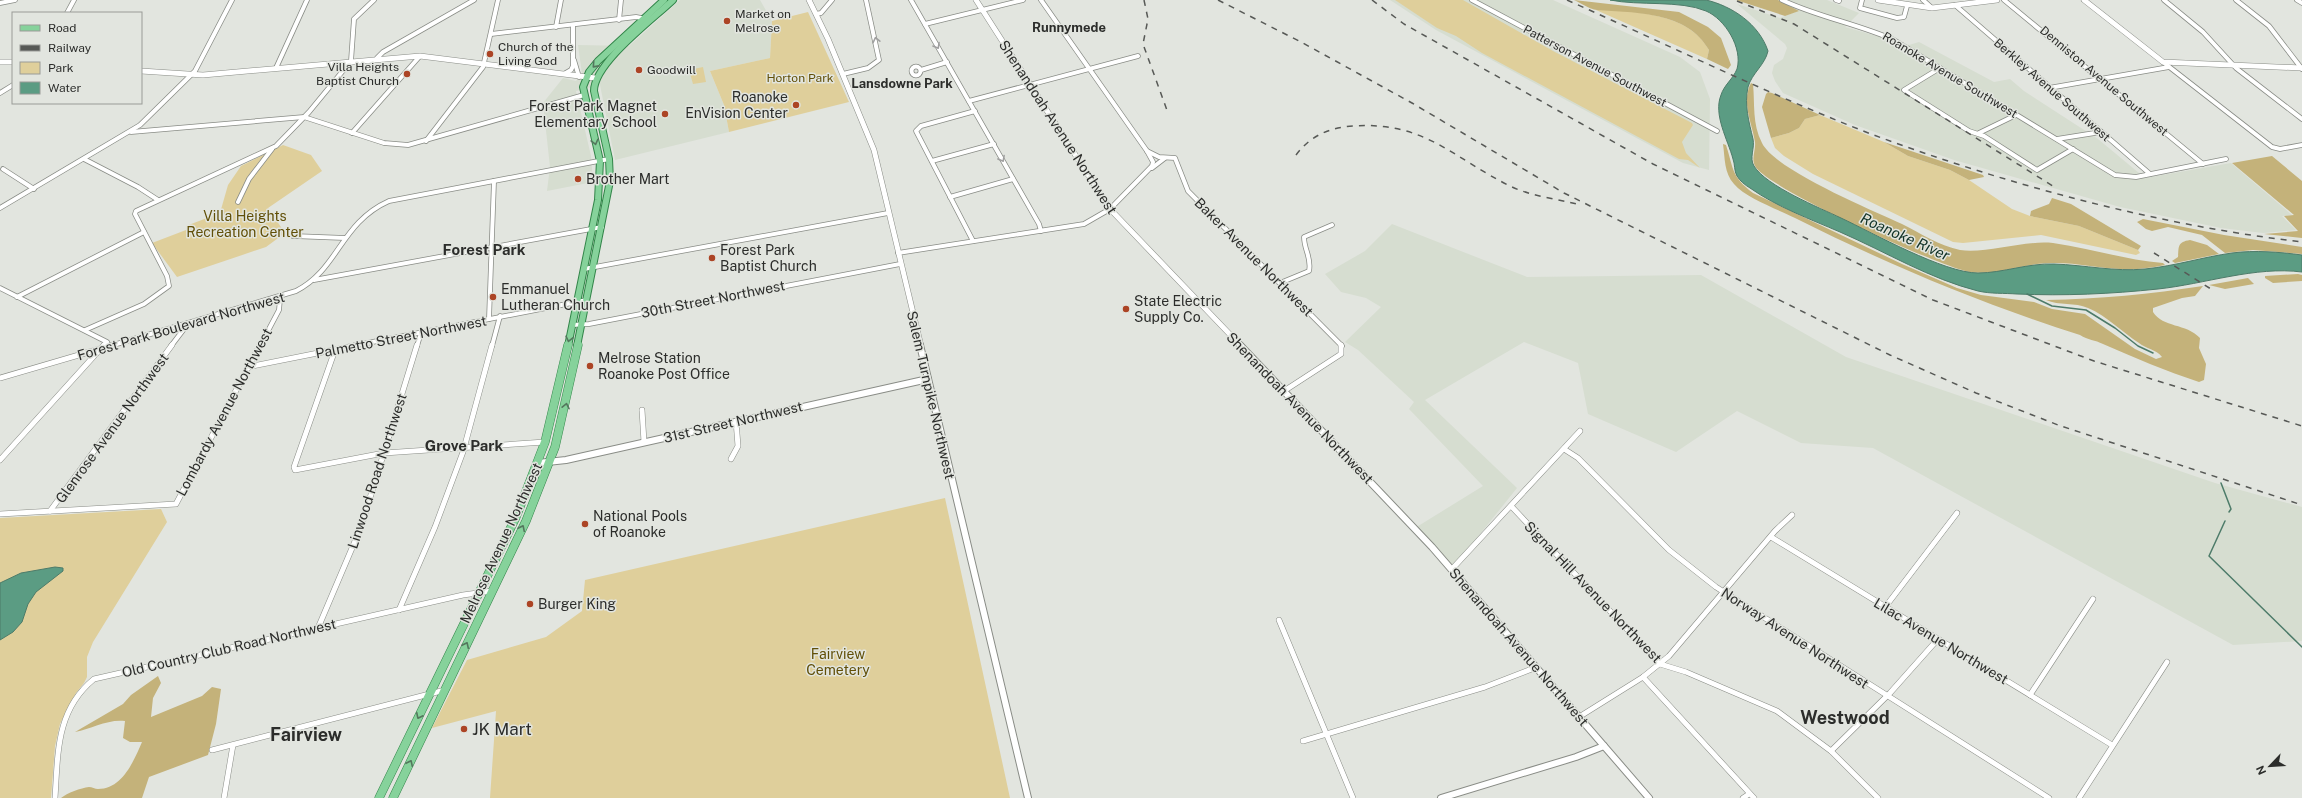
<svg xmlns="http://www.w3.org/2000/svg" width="2302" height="798" font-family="'Public Sans',sans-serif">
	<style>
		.built { fill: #d6ddd0 }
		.green { fill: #dfcf9b }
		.forest { fill: #c4b27a }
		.water { fill: #5b9c83; stroke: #4d7b69 }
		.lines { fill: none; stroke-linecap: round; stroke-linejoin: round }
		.stream { stroke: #4d7b69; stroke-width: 1.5 }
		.street-far1-casing { stroke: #898c86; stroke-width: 5.5 }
		.street-casing { stroke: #898c86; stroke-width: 6 }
		.secondary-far1-casing { stroke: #898c86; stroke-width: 6 }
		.secondary-casing { stroke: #898c86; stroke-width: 8 }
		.primary-far1-casing { stroke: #328549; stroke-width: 8 }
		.primary-casing { stroke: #328549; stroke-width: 9 }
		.street-far1 { stroke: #fff; stroke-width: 4 }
		.street { stroke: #fff; stroke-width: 5 }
		.secondary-far1 { stroke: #fff; stroke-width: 5 }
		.secondary { stroke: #fff; stroke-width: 6 }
		.primary-far1 { stroke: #86d29b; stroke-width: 6 }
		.primary { stroke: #86d29b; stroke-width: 8 }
		.rail { stroke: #575956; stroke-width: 1.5; stroke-dasharray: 6 6; stroke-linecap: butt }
		.oneway { stroke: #a0a0a0 }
		.oneway2 { stroke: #54775d }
		.poi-dot { fill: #ac4425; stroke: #e2e5df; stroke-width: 1.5 }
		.labels { text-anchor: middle; stroke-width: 3; stroke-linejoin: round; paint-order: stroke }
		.far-poi-label { font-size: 12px; fill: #2c2d2b; stroke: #e2e5df; text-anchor: start }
		.far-street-label { font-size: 12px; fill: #2c2d2b; stroke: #e2e5df }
		.far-park-label { font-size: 12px; fill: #614f07; stroke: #e2e5df }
		.far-neighbourhood-label { font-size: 13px; font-weight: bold; fill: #2c2d2b; stroke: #e2e5df }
		.poi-label { font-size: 14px; fill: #2c2d2b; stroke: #e2e5df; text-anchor: start }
		.street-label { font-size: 14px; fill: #2c2d2b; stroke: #e2e5df }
		.park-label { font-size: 14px; fill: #614f07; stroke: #e2e5df }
		.water-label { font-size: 15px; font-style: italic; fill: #133327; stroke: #e2e5df }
		.neighbourhood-label { font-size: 15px; font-weight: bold; fill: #2c2d2b; stroke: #e2e5df }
		.near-poi-label { font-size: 17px; fill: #2c2d2b; stroke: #e2e5df; text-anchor: start }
		.near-neighbourhood-label { font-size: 18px; font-weight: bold; fill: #2c2d2b; stroke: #e2e5df }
	</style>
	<rect width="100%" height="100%" fill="#e2e5df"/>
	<!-- built -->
	<g class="built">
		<path d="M680,0H760L772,21L770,58L710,71L724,105L729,132L615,160L600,85L576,91L591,156L593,182L547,191L550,167L543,103L563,78L576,81L582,74L578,45L629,46Z"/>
		<path d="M1390,0H1553L1680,57L1700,72L1710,99L1709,170L1683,163L1436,30Z"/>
		<path d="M1778,0H1827L1859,13L1845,27L1909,45L1919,42L1994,82L2010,79L2024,91L2098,139L2145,178L2231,163L2292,215L2282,216L2296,230L2263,233L2221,228L2120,207L1954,160L1855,125L1783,93L1775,81L1772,73L1774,65L1783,59L1787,48L1785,44L1737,4L1780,18L1798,11Z"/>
		<path d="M1392,224L1527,277L1701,275L1846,357L2215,483L2302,507V641L2233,645L1873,448L1801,443L1737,411L1676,452L1588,414L1578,363L1524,342L1425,400L1517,488L1452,569L1415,528L1483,486L1409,409L1414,402L1358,350L1345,342L1381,307L1366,298L1341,292L1325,274L1365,251Z"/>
	</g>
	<!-- green -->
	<g class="green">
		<path d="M1395,0H1463L1553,51L1692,123L1693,125L1682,142L1686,153L1700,168L1688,160L1679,159L1482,53L1456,36L1437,28Z"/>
		<path d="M1605,9C1642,13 1689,14 1709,50L1707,59L1596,10Z"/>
		<path d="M808,12L849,102L729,132L724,105L710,71L770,58L772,21Z"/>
		<path d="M703,67L706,82L693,84L689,70Z"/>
		<path d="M1820,115L1884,142L1908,156L1950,170L1969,180L2012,209L2030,216L2079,226L2138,250L2140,253L2136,255L2041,235L1963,243L1953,242L1813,174L1784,156L1775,148L1771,138L1789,133L1799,128L1805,119Z"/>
		<path d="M283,145L311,155L322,171L268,208L285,233L266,247L177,277L152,243L186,230V226L220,213L228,185L241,166Z"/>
		<path d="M945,498L1010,798H490L496,711L432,728L467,660L546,637L582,611L585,580Z"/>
		<path d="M161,509L167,522L93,642L87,657V677L84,683L76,693L60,724L55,746L51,798H0V518Z"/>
	</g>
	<!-- forest -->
	<g class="forest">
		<path d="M1574,0L1679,12L1708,27L1721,38L1731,65L1728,69L1707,59L1709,50C1687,11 1635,13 1597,10C1589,9 1581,3 1574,0Z"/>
		<path d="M1736,0H1778L1799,11L1785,16Z"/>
		<path d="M1751,83L1753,84C1755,104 1752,124 1762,143C1775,170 1872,210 1902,224C1920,233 1940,246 1960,250C1986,254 2023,240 2053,243C2090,248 2125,260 2163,263L2165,265C2151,268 2135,270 2120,269C2097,268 2074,262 2051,263C2025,263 1995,276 1970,272C1942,268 1765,187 1755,166C1751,158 1756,150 1755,142C1752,123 1741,102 1751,83Z"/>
		<path d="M1768,92L1772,93L1820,115L1805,119L1799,128L1789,133L1771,138L1762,107L1766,94Z"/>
		<path d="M1884,142L1983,175L1984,177L1969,180L1950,170L1908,156Z"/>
		<path d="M1723,144L1726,145C1734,170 1731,176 1753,193L1902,264L1957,288L1981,295L2034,302L2052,309L2085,314L2135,349L2156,359L2162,357C2156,349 2146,349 2139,343C2122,332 2107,316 2088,308C2075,302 2059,306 2046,300C2099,299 2151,294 2203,286L2195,296L2182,298L2153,308V312C2163,328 2186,323 2200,338L2199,348L2206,364L2204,380L2199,382C2166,371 2135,358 2103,344C2095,340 2088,340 2080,335C1982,304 1887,264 1795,218C1777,209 1746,198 1734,184C1724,173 1725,158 1723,144Z"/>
		<path d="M2272,156L2302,181V238L2264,234L2298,231L2284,216L2294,215L2232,163Z"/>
		<path d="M2052,198L2071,204L2141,246L2138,250L2079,226L2030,216L2031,211L2049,204Z"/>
		<path d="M2143,219L2224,235L2302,247V254L2253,250L2225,253L2202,235L2168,227L2152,231L2146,229L2137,222Z"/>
		<path d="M2190,240L2207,245L2219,254L2175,263L2172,261L2178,257C2179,247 2177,242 2190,240Z"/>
		<path d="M2298,274L2302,275V281L2273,283L2265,278V276Z"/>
		<path d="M2248,278L2254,284L2225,289L2209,285Z"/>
		<path d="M158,676L161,683L153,698L151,717L202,696L212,687L221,689L216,724L208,755L149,777L142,798H61C67,793 81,788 89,787C92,787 95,789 98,789C123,789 134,760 142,742H130L123,738L125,721C107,719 92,729 75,732L123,704L131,695Z"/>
	</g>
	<!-- water -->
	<g class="water">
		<path d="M1610,0H1706C1732,6 1759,24 1768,51C1765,65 1752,73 1748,87C1744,105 1749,122 1753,139C1755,148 1749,158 1754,166C1766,186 1820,208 1841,218C1873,233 1944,273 1978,273C2003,273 2028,263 2054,264C2085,265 2115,272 2145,269C2175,266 2203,257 2232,253C2255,250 2279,252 2302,255V272C2255,266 2205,284 2158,289C2111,294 2064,296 2017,294C2004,293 1991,294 1978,291C1930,279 1886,252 1840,232C1810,219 1777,207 1750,188C1745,185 1740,181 1737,176C1734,171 1735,164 1733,159C1728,140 1713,115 1721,95C1724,85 1733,79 1737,69C1743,48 1725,19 1706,11C1680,0 1639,6 1610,0Z"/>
		<path d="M55,567L63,568V571L36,592L28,604L22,622L13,632L0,640V583L21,573Z"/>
	</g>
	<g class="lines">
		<!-- stream -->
		<g class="stream">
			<path d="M2027,294L2052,306L2086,310L2115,328L2138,346L2153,353"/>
			<path d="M2221,483L2231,509L2229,512"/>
			<path d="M2225,521L2209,556L2302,647"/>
		</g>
		<!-- street-far1 casing -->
		<g class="street-far1-casing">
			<g id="street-far1">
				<path d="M911,0L1039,224L1041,231"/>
				<path d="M1472,0L1717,131"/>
				<path d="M1782,0C1818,17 1858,24 1894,40L2115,175L2136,177L2226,159"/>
				<path d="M1836,0L1839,1"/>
				<path d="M1862,0L1860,8L1897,18L1904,17L1907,6"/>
				<path d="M1923,0L1932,8"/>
				<path d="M2004,0L2203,164"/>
				<path d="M2164,0L2203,32L2236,68L2302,119"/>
				<path d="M2236,0L2269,26L2302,69"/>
				<path d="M2297,0L2302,3"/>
				<path d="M0,3L15,0"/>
				<path d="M1955,5L2150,174"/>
				<path d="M67,13L74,0"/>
				<path d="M816,14L821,13L832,0"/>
				<path d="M619,20L621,0"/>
				<path d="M925,24L1023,0"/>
				<path d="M556,27L561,0"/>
				<path d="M491,34L636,17L646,19"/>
				<path d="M377,58L383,52L474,0"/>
				<path d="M574,60L579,77"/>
				<path d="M2163,62L2272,147L2280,149L2302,145"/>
				<circle cx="916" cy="71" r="4.5"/>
				<path d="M276,68L307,0"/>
				<path d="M1940,68L1904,90L1969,131L1984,136L2037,170L2073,149"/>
				<path d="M921,70L947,62"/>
				<path d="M564,74L571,70L573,66V25"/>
				<path d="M843,74L868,68L879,60L866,0"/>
				<path d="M2049,88L2169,67"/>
				<path d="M0,93L13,85"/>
				<path d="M969,101L1138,56"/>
				<path d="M131,132L304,117L384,143L408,145L584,95"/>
				<path d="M352,133L420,56"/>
				<path d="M1979,133L2016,115"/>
				<path d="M2057,139L2101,132"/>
				<path d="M426,141L483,67L498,0"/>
				<path d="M1147,151L1159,157L1175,158L1188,191L1342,346"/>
				<path d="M84,159L138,187L158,200"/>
				<path d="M932,161L994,144"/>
				<path d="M1152,168L1165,158"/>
				<path d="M3,169L34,189"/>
				<path d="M950,197L1013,179"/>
				<path d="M238,202L249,179L272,149"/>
				<path d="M0,208L140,125L195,71L232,0"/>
				<path d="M293,236L345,238"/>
				<path d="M973,241L916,131L921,126L975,111"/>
				<path d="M898,253L1084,224L1110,209L1152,166L1153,162L1147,151L1041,0"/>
				<path d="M584,269L888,213"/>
				<path d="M314,280L602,227"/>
				<path d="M1280,283L1309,271C1312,258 1304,250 1304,237L1332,225"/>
				<path d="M0,288L107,342L103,346"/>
				<path d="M17,297L144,232"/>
				<path d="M489,319L494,181"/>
				<path d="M572,325L589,324L900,264"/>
				<path d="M85,330L144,304L169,286L167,276L135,214L136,211L276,146L309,112L351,61L354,19L374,0"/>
				<path d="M110,346L296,291C339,269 340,223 389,201L609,159"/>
				<path d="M171,346L187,325"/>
				<path d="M260,346L279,310L280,299"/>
				<path d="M352,346L587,300"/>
				<path d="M417,346L421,333"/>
				<path d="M492,346L500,316"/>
			</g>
		</g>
		<!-- street casing -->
		<g class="street-casing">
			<g id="street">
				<path d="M335,350L294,467L295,470L384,453L545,442"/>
				<path d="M248,367L358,345"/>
				<path d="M0,378L113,345"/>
				<path d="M1284,391L1341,354V345"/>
				<path d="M642,410L644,442"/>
				<path d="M1564,449L1578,458L1669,550L1716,587L2049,798"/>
				<path d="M731,459L738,446L736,421"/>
				<path d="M0,460L104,345"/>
				<path d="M1511,506L1660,664L1686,672L1777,711L1831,751L1878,798"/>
				<path d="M50,511L172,345"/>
				<path d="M0,514L176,504L260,345"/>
				<path d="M1771,537L2112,745"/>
				<path d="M1452,569L1580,431"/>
				<path d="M1886,606L1957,513"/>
				<path d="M399,610L435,527L463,452L492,345"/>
				<path d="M1279,620L1353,798"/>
				<path d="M318,628L361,527L417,345"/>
				<path d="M1643,677L1754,798"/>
				<path d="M2030,695L2093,599"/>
				<path d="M1579,717L1643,677L1669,656L1775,531L1792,515"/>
				<path d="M1303,741L1485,687L1537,667"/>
				<path d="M212,750L445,690"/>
				<path d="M1831,751L1890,693L1938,639"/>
				<path d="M55,798C58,753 56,710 94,679L463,595L492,591"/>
				<path d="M224,798L233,745"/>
				<path d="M1743,798L1749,794"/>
				<path d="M2079,798L2167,662"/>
			</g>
		</g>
		<!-- secondary-far1 casing -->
		<g class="secondary-far1-casing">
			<g id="secondary-far1">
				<path d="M809,0L828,39L874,150L921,346"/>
				<path d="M976,0L1110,209L1241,346"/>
				<path d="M1878,0L1932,8L1997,0"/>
				<path d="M2084,0L2163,62L2302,68"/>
				<path d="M0,62H13"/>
				<path d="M141,71L203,75L420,56L595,78"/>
			</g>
		</g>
		<!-- secondary casing -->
		<g class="secondary-casing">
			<g id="secondary">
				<path d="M920,345L1028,798"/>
				<path d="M1240,345L1432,547L1649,798"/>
				<path d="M538,463L566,460L928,379"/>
				<path d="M1441,798L1576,757L1604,746"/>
			</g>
		</g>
		<!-- primary-far1 casing -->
		<g class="primary-far1-casing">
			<g id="primary-far1">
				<path d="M568,346L598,200L600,161L583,87L589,72L598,61L664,0"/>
				<path d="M577,346L610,181L609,159L594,91C594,63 652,20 673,0"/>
			</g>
		</g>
		<!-- primary casing -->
		<g class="primary-casing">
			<g id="primary">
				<path d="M379,798L516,517L545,442L568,345"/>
				<path d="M393,798L526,521L555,447L578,345"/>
			</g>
		</g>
		<!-- street-far1 -->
		<use href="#street-far1" class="street-far1"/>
		<!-- street -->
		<use href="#street" class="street"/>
		<!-- secondary-far1 -->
		<use href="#secondary-far1" class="secondary-far1"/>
		<!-- secondary -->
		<use href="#secondary" class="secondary"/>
		<!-- primary-far1 -->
		<use href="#primary-far1" class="primary-far1"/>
		<!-- primary -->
		<use href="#primary" class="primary"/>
		<!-- rail -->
		<g class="rail">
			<path d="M1144,0L1148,19L1143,44L1168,113"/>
			<path d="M1218,0L1301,42L1412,103L1564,193L1890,355L1976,393L2058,425L2302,505"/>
			<path d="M1372,0L1404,24L1653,164L1933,300L2094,361L2302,426"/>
			<path d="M1567,0C1668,45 1768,94 1871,134C2008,185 2157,225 2302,242"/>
			<path d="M1737,1L1794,24L2056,188"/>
			<path d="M1296,155C1310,136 1330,127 1354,126C1425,121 1454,159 1512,187C1532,196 1556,199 1577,204"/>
			<path d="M2154,253L2211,289"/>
		</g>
	</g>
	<!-- one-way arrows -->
	<defs><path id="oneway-chevron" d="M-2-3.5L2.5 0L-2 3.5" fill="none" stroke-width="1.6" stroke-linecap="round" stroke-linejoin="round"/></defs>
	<g class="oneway">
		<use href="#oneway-chevron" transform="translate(876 40) rotate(-103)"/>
		<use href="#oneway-chevron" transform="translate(937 46) rotate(60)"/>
		<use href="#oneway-chevron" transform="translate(1002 159) rotate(61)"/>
	</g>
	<g class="oneway2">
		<use href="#oneway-chevron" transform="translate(595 65) rotate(132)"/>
		<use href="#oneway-chevron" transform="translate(595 142) rotate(76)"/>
		<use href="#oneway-chevron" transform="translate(569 339) rotate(103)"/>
		<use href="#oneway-chevron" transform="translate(566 406) rotate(-78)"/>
		<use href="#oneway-chevron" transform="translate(522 528) rotate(-64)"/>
		<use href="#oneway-chevron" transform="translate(466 645) rotate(-65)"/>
		<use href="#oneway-chevron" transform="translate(419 716) rotate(116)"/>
		<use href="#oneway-chevron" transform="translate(410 763) rotate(-65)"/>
	</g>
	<!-- markers -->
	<g class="poi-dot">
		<circle cx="727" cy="21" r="4"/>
		<circle cx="490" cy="54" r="4"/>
		<circle cx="639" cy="70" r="4"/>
		<circle cx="407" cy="74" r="4"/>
		<circle cx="796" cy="105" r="4"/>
		<circle cx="665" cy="114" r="4"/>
		<circle cx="578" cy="179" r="4"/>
		<circle cx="712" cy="258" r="4"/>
		<circle cx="493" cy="297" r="4"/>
		<circle cx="1126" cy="309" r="4"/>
		<circle cx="590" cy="366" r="4"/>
		<circle cx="585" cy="524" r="4"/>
		<circle cx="530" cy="604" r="4"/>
		<circle cx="464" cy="729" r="4"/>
	</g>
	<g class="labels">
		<!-- far-poi labels -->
		<g class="far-poi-label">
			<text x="735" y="18">Market on<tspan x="735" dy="14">Melrose</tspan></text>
			<text x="498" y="51">Church of the<tspan x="498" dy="14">Living God</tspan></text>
			<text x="399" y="71" text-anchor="end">Villa Heights<tspan x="399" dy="14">Baptist Church</tspan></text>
			<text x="647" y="74">Goodwill</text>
		</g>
		<!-- far-street labels -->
		<g class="far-street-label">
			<text transform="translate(1595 66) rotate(28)" y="4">Patterson Avenue Southwest</text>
			<text transform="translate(1950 75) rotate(31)" y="4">Roanoke Avenue Southwest</text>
			<text transform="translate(2104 81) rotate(40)" y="4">Denniston Avenue Southwest</text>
			<text transform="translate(2052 90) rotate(41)" y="4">Berkley Avenue Southwest</text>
		</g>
		<!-- far-park labels -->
		<g class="far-park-label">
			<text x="800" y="82">Horton Park</text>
		</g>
		<!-- far-neighbourhood labels -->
		<g class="far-neighbourhood-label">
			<text x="1069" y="32">Runnymede</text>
			<text x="902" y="88">Lansdowne Park</text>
		</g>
		<!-- poi labels -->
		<g class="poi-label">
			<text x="788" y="102" text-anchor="end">Roanoke<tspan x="788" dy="16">EnVision Center</tspan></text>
			<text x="657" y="111" text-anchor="end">Forest Park Magnet<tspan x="657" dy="16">Elementary School</tspan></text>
			<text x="586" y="184">Brother Mart</text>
			<text x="720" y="255">Forest Park<tspan x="720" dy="16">Baptist Church</tspan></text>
			<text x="501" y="294">Emmanuel<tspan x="501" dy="16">Lutheran Church</tspan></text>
			<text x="1134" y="306">State Electric<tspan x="1134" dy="16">Supply Co.</tspan></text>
			<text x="598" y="363">Melrose Station<tspan x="598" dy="16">Roanoke Post Office</tspan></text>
			<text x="593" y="521">National Pools<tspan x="593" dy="16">of Roanoke</tspan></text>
			<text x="538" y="609">Burger King</text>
		</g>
		<!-- street labels -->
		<g class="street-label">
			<text transform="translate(1058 127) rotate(57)" y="5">Shenandoah Avenue Northwest</text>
			<text transform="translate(1254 257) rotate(45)" y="5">Baker Avenue Northwest</text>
			<text transform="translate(713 299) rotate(-11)" y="5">30th Street Northwest</text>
			<text transform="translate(181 326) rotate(-16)" y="5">Forest Park Boulevard Northwest</text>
			<text transform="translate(401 337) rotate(-11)" y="5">Palmetto Street Northwest</text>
			<text transform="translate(931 395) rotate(77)" y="5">Salem Turnpike Northwest</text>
			<text transform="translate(1300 408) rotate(46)" y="5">Shenandoah Avenue Northwest</text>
			<text transform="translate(224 412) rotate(-62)" y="5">Lombardy Avenue Northwest</text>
			<text transform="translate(733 422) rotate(-13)" y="5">31st Street Northwest</text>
			<text transform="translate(112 428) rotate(-54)" y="5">Glenrose Avenue Northwest</text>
			<text transform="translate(377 471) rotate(-72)" y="5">Linwood Road Northwest</text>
			<text transform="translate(501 543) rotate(-65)" y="5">Melrose Avenue Northwest</text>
			<text transform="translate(1593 592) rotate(46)" y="5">Signal Hill Avenue Northwest</text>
			<text transform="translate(1795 638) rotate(33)" y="5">Norway Avenue Northwest</text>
			<text transform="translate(1941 641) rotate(31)" y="5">Lilac Avenue Northwest</text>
			<text transform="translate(1519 647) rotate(49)" y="5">Shenandoah Avenue Northwest</text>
			<text transform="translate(229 648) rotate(-13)" y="5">Old Country Club Road Northwest</text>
		</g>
		<!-- park labels -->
		<g class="park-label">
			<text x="245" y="221">Villa Heights<tspan x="245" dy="16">Recreation Center</tspan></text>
			<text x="838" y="659">Fairview<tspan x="838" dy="16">Cemetery</tspan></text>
		</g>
		<!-- water labels -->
		<g class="water-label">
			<text transform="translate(1905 237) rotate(24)" y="5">Roanoke River</text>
		</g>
		<!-- neighbourhood labels -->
		<g class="neighbourhood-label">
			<text x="484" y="255">Forest Park</text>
			<text x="464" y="451">Grove Park</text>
		</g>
		<!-- near-poi labels -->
		<g class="near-poi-label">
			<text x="472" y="735">JK Mart</text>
		</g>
		<!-- near-neighbourhood labels -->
		<g class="near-neighbourhood-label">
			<text x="1845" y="724">Westwood</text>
			<text x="306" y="741">Fairview</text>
		</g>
	</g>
	<!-- legend -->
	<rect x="12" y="12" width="130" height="92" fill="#e2e5df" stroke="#999b97"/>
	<rect x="20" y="25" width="20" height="6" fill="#86d29b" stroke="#999b97"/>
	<text x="48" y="32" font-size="12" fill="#2c2d2b">Road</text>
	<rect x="20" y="45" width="20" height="6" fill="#575956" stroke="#999b97"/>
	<text x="48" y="52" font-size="12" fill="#2c2d2b">Railway</text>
	<rect x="20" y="62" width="20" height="12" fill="#dfcf9b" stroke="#999b97"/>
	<text x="48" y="72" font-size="12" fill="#2c2d2b">Park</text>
	<rect x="20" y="82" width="20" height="12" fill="#5b9c83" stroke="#999b97"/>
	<text x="48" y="92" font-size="12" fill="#2c2d2b">Water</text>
	<!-- north arrow -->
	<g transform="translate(2270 766) rotate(245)" stroke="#e2e5df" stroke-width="3" paint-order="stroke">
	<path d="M0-3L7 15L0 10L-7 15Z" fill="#2c2d2b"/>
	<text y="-6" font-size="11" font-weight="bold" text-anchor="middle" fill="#2c2d2b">N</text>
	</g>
</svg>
